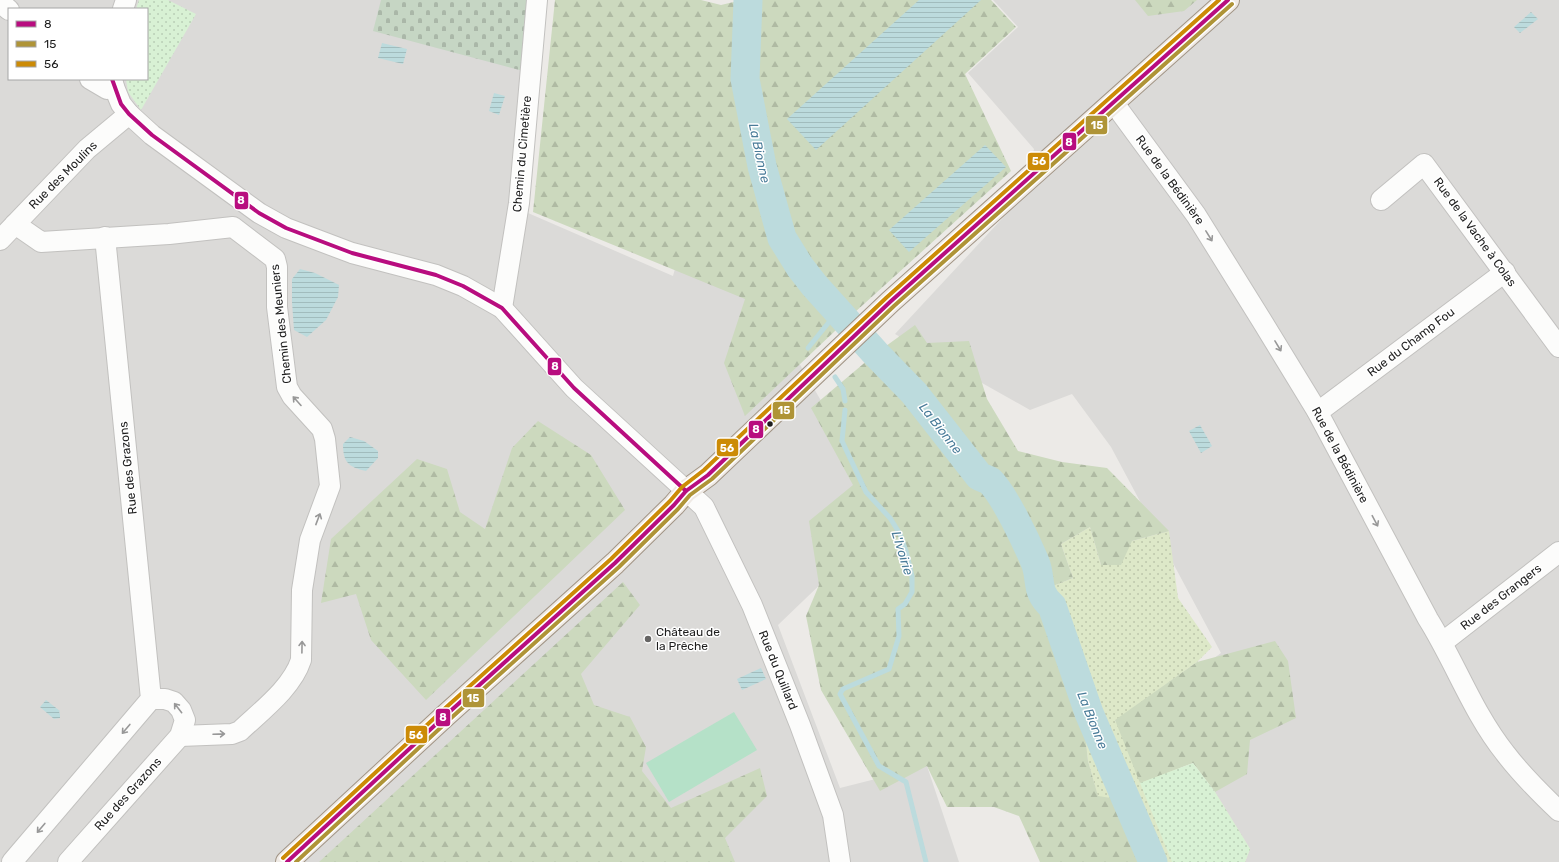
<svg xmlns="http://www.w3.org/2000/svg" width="1559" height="862" font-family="Rubik,sans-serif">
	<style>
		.residential { fill: #dbdad8; fill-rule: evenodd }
		.grass { fill: url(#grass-dots) }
		.forest { fill: url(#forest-firs) }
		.cemetery { fill: url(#cemetery-stones) }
		.park { fill: url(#park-dots) }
		.pitch { fill: #b5e1c8 }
		.water { fill: url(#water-rules) }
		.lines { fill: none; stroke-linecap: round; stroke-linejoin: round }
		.stream { stroke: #bcdbdd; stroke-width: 5 }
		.river { stroke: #bcdbdd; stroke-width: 29 }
		.minor-casing { stroke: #c2c1bf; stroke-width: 22 }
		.major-casing { stroke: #a19485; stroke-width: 24 }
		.minor { stroke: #fcfcfb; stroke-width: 20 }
		.major { stroke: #efeae5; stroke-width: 22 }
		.bus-1-casing { stroke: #fff; stroke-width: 7 }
		.bus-2-casing { stroke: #fff; stroke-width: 7 }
		.bus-3-casing { stroke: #fff; stroke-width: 7 }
		.bus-1 { stroke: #b80d7f; stroke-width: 4 }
		.bus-2 { stroke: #af9437; stroke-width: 4 }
		.bus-3 { stroke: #cc8b06; stroke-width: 4 }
		.oneway { stroke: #989898 }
		.bus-dot { fill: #1e1e1e; stroke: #fff; stroke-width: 1.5 }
		.poi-dot { fill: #666564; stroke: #fff; stroke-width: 1.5 }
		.labels { text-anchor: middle; stroke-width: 3; stroke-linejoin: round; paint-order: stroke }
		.street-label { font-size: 12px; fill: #1e1e1e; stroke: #fff }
		.poi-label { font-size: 12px; fill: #1e1e1e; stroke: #fff; text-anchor: start }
		.water-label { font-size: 13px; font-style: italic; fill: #4a7c99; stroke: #fff }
		.line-badge { stroke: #fff; stroke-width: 1.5 }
		.badge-label { font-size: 11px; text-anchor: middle; font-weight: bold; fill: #fff }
	</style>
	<defs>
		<pattern id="grass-dots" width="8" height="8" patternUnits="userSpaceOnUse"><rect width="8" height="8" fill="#dde8c8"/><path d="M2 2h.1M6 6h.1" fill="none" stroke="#bdc7ab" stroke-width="1.8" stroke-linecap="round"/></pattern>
		<pattern id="forest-firs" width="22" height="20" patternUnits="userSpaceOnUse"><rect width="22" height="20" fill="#ccd9be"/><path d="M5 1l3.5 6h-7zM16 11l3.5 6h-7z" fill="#afbaa3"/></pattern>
		<pattern id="cemetery-stones" width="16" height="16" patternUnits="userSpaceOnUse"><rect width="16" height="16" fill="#c6d6c4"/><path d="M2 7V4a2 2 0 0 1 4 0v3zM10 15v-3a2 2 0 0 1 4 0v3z" fill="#aab7a8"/></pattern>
		<pattern id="park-dots" width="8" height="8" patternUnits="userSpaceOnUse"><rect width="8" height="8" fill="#d8f1d4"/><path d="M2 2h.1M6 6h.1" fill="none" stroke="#b9ceb6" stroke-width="1.8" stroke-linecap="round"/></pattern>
		<pattern id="water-rules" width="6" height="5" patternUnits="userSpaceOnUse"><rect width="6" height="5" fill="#bcdbdd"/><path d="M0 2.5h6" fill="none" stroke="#a1bcbd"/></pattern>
	</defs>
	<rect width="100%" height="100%" fill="#eceae7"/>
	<!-- residential -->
	<g class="residential">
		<path d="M0,0H544L528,213L673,276L698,187L757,291L827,411L880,527L778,625L840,788L927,766L959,862H0ZM9,9H147V79H9Z"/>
		<path d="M993,0H1559V862H1245L1250,849L1158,700L1221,653L1111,447L1072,394L1030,410L895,334L1025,194L1034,149L968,73L1018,27Z"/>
	</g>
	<!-- grass -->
	<path class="grass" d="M1090,527L1101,565L1132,541L1169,531L1178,598L1212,647L1197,662L1115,721L1215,792L1250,849L1245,862H1149L1141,844L1098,797L1088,761L1079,680L1047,608L1053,586L1073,578L1061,544Z"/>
	<!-- forest -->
	<g class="forest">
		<path d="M555,0H701L721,5L742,0H991L1016,27L965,74L1011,171L854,313L745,416L724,363L745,299L533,212Z"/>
		<path d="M1135,0H1197L1184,11L1148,16Z"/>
		<path d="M915,325L927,343L969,341L987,399L1018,451L1062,462L1107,468L1169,531L1132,541L1121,565H1101L1090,527L1061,544L1073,578L1053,586L1047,608L1079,680L1088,761L1098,796L1124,800L1149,862H1040L1019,816L994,807H947L927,766L880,791L821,690L806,616L819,585L809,521L853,485L811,408L875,354Z"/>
		<path d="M538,421L591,455L625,510L426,700L371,640L356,594L321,603L331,539L417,459L447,469L460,512L485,529L512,448Z"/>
		<path d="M623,582L640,605L581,674L594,705L630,717L646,747L642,771L671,808L760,768L767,796L725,838L735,862H319Z"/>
		<path d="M1275,641L1288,661L1296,718L1250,740L1247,774L1215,792L1193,763L1140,783L1115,720L1197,662Z"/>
	</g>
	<!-- cemetery -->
	<path class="cemetery" d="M381,0H535L527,72L373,31Z"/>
	<!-- park -->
	<g class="park">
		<path d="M139,0H168L196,14L141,110L128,92L126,79H147V9H136Z"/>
		<path d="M1193,763L1215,792L1250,849L1245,862H1172L1140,783Z"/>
	</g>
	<!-- pitch -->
	<path class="pitch" d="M734,712L757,750L669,802L646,763Z"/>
	<!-- water -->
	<g class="water">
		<path d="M919,0H981L816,150L787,119Z"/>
		<path d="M1531,12L1538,19L1520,33L1514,27Z"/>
		<path d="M382,43L407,49L403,64L378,58Z"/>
		<path d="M494,93L505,96L499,115L489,111Z"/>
		<path d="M985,145L1006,167L909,252L889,230Z"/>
		<path d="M300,269L315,273L339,285L338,297L326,320L307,337L294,330L292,302V279Z"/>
		<path d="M1200,425L1212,446L1201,453L1189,431Z"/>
		<path d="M350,437L364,441L378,451V458L366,471C348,467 343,462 343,444Z"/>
		<path d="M761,668L766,679L742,690L737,679Z"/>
		<path d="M46,700L60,711L59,712L60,714V718L54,719L40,707Z"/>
	</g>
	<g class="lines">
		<!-- stream -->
		<g class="stream">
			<path d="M808,348L838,311"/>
			<path d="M835,377L843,389L845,401"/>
			<path d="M845,410L842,441L866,492L890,518L900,534L906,551L912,576V592L905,604L898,609L899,636L889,669L843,689L840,694L879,766L906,782L926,862"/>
		</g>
		<!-- river -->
		<path class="river" d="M748,0L745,79L762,166L782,238L800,267L814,285L877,355L914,393L979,476C982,478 987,479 990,481C1005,496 1026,541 1035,562C1042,579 1035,592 1052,606L1089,713L1153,862"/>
		<!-- minor casing -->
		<g class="minor-casing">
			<g id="minor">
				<path d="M0,2L9,10"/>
				<path d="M123,9L126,0"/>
				<path d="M90,79L107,89L114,87"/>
				<path d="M112,79L114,87L121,104L129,114L152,135L259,213L286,228L352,253L436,275L463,286L502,308L574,388L704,507L752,605L800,725L833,815L840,862"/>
				<path d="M1113,102L1196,215L1262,321L1317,411L1428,619C1455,662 1473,713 1505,753C1521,774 1540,793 1559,811"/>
				<path d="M1381,200L1424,164L1559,347"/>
				<path d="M15,224L41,242L169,234L233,227L275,259L277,267V307L287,387L292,396L322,429L325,439L330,486L310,540L302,590L301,660C292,688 261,711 240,731L232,734L180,736"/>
				<path d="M0,240L87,149L129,114"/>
				<path d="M502,308L519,203L537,0"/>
				<path d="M1317,411L1326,406L1505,272"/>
				<path d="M1443,642L1559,552"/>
				<path d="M12,862L151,699L105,237"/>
				<path d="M68,862L180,736L185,720L181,710L174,702L165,699H151"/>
			</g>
		</g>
		<!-- major casing -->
		<g class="major-casing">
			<path id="major" d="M287,862L446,715L615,563L674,505L686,491L708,475L890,302L1228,0"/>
		</g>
		<!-- minor -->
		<use href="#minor" class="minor"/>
		<!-- major -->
		<use href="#major" class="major"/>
		<!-- bus-1 casing -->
		<g class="bus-1-casing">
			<g id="bus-1">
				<path d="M112,79L121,104L129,114L152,135L259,213L286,228L352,253L436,275L463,286L502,308L574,388L686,491"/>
				<path d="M287,862L446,715L615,563L674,505L686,491L708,475L890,302L1228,0"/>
			</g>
		</g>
		<!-- bus-2 casing -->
		<g class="bus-2-casing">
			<path id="bus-2" d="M296,862L450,719L619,567L678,509L690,495L712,479L894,306L1232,4"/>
		</g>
		<!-- bus-3 casing -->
		<g class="bus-3-casing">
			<path id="bus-3" d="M283,858L442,711L611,559L670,501L682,487L704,470L886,298L1219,0"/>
		</g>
		<!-- bus-1 -->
		<use href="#bus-1" class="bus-1"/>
		<!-- bus-2 -->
		<use href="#bus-2" class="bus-2"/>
		<!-- bus-3 -->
		<use href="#bus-3" class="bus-3"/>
	</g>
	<!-- one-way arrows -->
	<defs><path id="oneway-shaft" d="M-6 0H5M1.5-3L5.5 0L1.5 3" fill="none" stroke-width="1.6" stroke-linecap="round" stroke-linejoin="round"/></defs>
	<g class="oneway">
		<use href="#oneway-shaft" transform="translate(1209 236) rotate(58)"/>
		<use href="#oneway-shaft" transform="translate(1278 346) rotate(59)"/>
		<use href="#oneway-shaft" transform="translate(297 401) rotate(-132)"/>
		<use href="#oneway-shaft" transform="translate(318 519) rotate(-69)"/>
		<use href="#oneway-shaft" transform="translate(1375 521) rotate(62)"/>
		<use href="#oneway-shaft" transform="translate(302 647) rotate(-89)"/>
		<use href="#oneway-shaft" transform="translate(178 708) rotate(-128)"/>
		<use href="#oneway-shaft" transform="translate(126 729) rotate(130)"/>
		<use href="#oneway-shaft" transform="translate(219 734) rotate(-2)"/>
		<use href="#oneway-shaft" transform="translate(41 828) rotate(130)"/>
	</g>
	<!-- markers -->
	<circle class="bus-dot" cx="770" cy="424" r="3.5"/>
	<circle class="poi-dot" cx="648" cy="639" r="4"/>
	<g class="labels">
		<!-- street labels -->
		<g class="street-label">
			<text transform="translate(522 154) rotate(-85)" y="4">Chemin du Cimetière</text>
			<text transform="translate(63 175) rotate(-45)" y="4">Rue des Moulins</text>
			<text transform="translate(1170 180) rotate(54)" y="4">Rue de la Bédinière</text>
			<text transform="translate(1475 232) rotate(54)" y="4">Rue de la Vache à Colas</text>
			<text transform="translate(281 324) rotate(-96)" y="4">Chemin des Meuniers</text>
			<text transform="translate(1411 342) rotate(-37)" y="4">Rue du Champ Fou</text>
			<text transform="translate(1340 455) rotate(62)" y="4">Rue de la Bédinière</text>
			<text transform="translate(128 468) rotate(-96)" y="4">Rue des Grazons</text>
			<text transform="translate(1501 597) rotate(-38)" y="4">Rue des Grangers</text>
			<text transform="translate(778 670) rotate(68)" y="4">Rue du Quillard</text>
			<text transform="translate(128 794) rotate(-48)" y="4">Rue des Grazons</text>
		</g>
		<!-- poi labels -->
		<g class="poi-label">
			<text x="656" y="636">Château de<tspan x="656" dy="14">la Prêche</tspan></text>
		</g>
		<!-- water labels -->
		<g class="water-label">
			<text transform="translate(760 153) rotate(78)" y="5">La Bionne</text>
			<text transform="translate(941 428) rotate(52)" y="5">La Bionne</text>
			<text transform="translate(903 553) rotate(73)" y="5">L'Ivoirie</text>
			<text transform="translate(1093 720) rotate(68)" y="5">La Bionne</text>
		</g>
	</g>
	<g class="line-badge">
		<rect x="1085" y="115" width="23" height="20" rx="4" fill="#af9437"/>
		<rect x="1062" y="132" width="15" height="19" rx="4" fill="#b80d7f"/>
		<rect x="1027" y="152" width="23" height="19" rx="4" fill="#cc8b06"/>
		<rect x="234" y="191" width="15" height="19" rx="4" fill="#b80d7f"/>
		<rect x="547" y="357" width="15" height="19" rx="4" fill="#b80d7f"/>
		<rect x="772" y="401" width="23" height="19" rx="4" fill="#af9437"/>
		<rect x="748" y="420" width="16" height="19" rx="4" fill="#b80d7f"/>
		<rect x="716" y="438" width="23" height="19" rx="4" fill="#cc8b06"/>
		<rect x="462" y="688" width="23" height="20" rx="4" fill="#af9437"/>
		<rect x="435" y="708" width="16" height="19" rx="4" fill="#b80d7f"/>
		<rect x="405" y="725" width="23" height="19" rx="4" fill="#cc8b06"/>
	</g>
	<g class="badge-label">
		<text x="1097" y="129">15</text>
		<text x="1069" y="146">8</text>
		<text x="1039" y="165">56</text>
		<text x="241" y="204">8</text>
		<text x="555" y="370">8</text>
		<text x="784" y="414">15</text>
		<text x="756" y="433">8</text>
		<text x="727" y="452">56</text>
		<text x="473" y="702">15</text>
		<text x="443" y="721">8</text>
		<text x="416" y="739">56</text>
	</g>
	<!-- legend -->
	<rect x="8" y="8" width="140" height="72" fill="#ffffff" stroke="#a5a5a5"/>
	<rect x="16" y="21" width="20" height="6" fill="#b80d7f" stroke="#a5a5a5"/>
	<text x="44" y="28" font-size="12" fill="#1e1e1e">8</text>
	<rect x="16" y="41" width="20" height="6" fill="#af9437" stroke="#a5a5a5"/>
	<text x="44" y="48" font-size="12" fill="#1e1e1e">15</text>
	<rect x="16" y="61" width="20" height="6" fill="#cc8b06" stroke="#a5a5a5"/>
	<text x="44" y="68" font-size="12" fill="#1e1e1e">56</text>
</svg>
